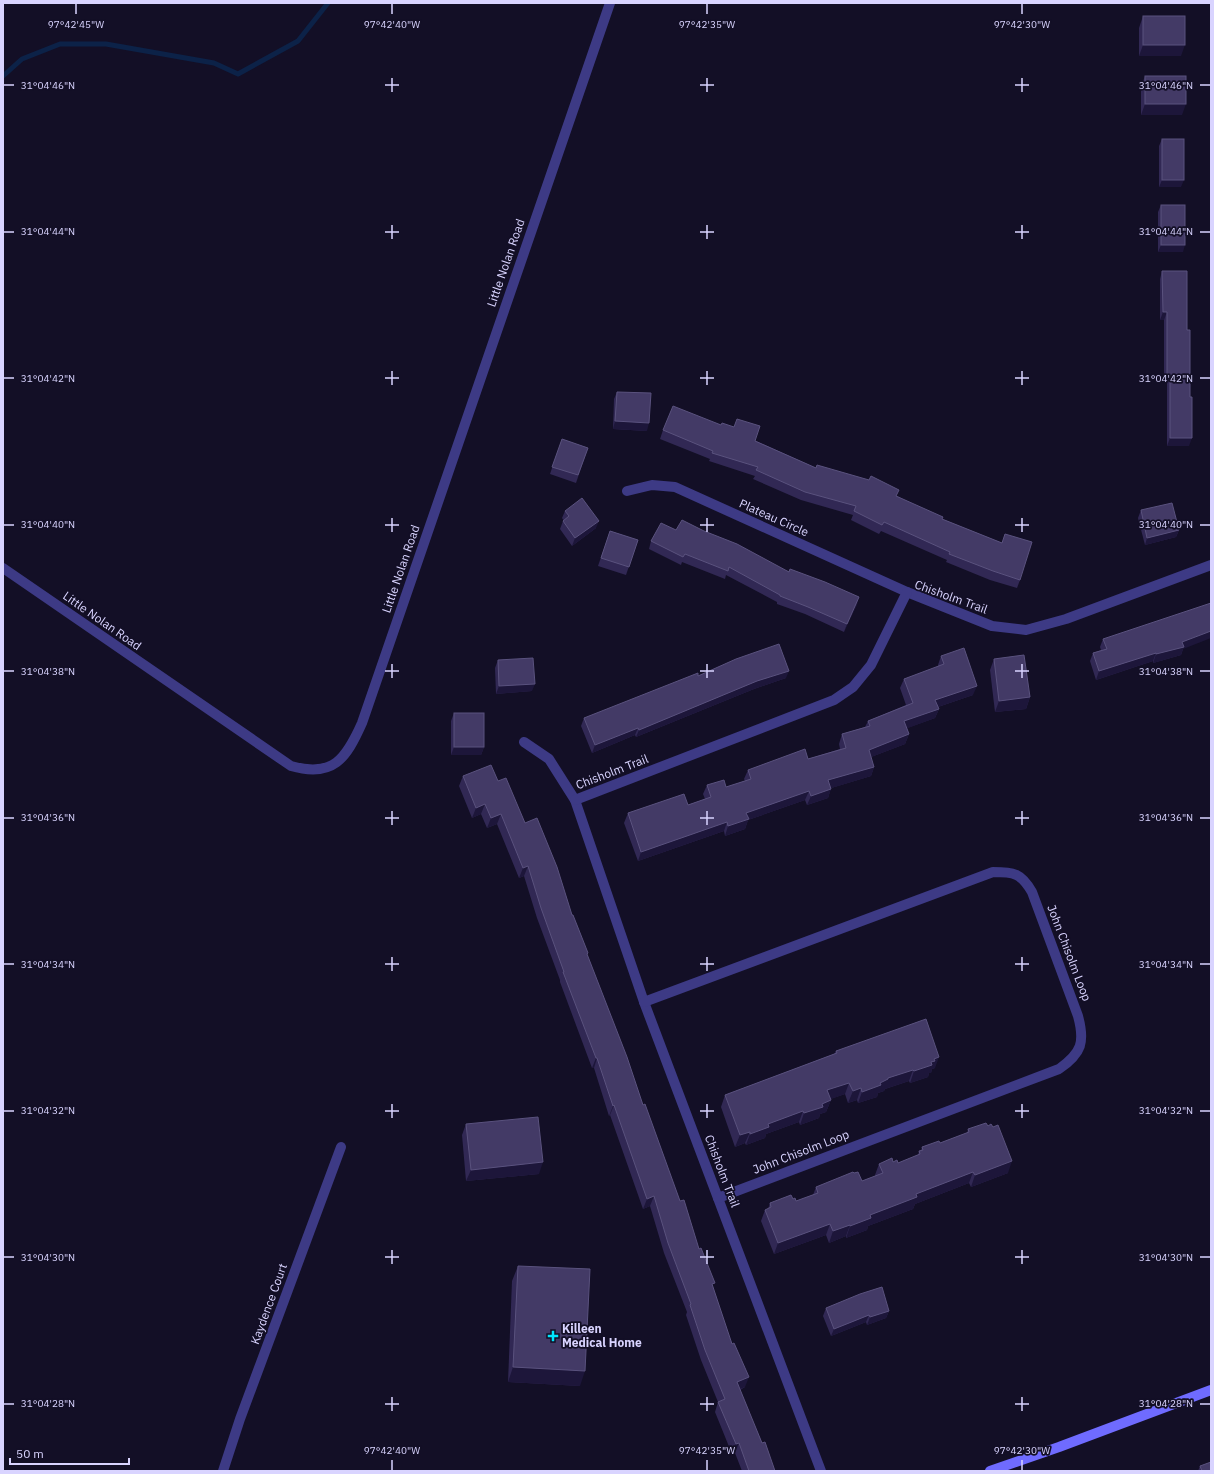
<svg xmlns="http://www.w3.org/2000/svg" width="1214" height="1474" font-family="'IBM Plex Sans',sans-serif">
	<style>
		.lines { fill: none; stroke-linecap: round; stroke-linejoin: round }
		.stream { stroke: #0c2248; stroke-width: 5 }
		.street { stroke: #3d3a85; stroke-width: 10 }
		.secondary { stroke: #6f6bff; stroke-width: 10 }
		.wall { fill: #312854 }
		.shaded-wall { fill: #1d163a }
		.building { fill: #433a66; stroke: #5a527e }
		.ticks { fill: none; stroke: #d9d4ff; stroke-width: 1.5 }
		.poi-dot { fill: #00e5ff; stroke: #130f26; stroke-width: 1.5 }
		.labels { text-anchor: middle; stroke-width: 3.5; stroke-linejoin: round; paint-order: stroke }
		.street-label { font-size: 12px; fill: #d9d4ff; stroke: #130f26 }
		.poi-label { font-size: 12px; font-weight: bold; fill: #d9d4ff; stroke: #130f26; text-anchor: start }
		.ticks-label { font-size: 10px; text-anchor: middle; fill: #d9d4ff; stroke: #130f26; stroke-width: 3.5; stroke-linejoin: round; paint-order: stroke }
	</style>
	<rect width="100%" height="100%" fill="#130f26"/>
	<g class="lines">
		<!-- stream -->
		<path class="stream" d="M3,76L22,59L60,44H106L214,63L238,74L298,41L328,3"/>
		<!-- street -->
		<g class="street">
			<path d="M627,491L652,485L675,487L907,592L992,626L1026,630L1066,619L1211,565"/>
			<path d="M3,568L291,766C333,778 346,759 362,723L610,3"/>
			<path d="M524,742L549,759L575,800L644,1002L821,1471"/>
			<path d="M575,800L834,700L853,687L871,665L907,592"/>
			<path d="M644,1002L993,872C1014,872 1021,873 1032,892L1078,1016C1085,1042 1082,1053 1059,1069L718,1198"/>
			<path d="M223,1471L240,1419L341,1147"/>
		</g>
		<!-- secondary -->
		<path class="secondary" d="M990,1471L1059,1447L1211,1390"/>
	</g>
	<!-- wall -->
	<g class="wall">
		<path d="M1143,16L1181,56H1139V28Z"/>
		<path d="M1145,76L1182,115H1141V87Z"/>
		<path d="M1162,139L1181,187H1159V146Z"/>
		<path d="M1161,205L1183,252H1158V212Z"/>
		<path d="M1162,271L1187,330L1189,446H1167V381H1164V320H1160V279Z"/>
		<path d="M617,392L647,431L613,429L614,399Z"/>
		<path d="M721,425L816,468L897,496L942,519L1002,543L1005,534L1020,580L1017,588L990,580L946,562L947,560L881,531L879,534L851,520L853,515L801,500L753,479L755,476L709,461L710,459L660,439L663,430Z"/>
		<path d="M562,439L588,448L576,483L550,474Z"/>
		<path d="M1141,510L1179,530L1176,537L1145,545L1138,518Z"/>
		<path d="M565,511L596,528L572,546L560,529L563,521H564L562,518Z"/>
		<path d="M676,530L859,597L844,632L805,614L777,604V602L726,575L725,579L682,562L681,565L649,549L651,541Z"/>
		<path d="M610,531L638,540L626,575L598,566Z"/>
		<path d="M1103,639L1183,649L1181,655L1153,663V661L1096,680L1090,661L1093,653L1101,650L1100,647Z"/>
		<path d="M941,656L973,695L938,707L939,709L935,718L907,728L909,734L905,744L871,757L874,767L871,776L831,788L828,798L807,805L805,800L748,820L745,829L725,836L724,831L638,861L624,823L628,813L688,805L705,799L703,794L707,785L726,787L745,781L744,779L748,770L808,759L840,749L839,744L842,734L865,727L868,721L906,705L900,688L904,679L938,667V665Z"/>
		<path d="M994,659L1030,697L1026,709L995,712L990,670Z"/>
		<path d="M498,660L532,691L496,694L495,668Z"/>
		<path d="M698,676L786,678L754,689L636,737L635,735L592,753L581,726L584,718Z"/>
		<path d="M454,713L484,747L481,755H451V721Z"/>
		<path d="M463,776L498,781L525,823L572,915L587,955L643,1105L713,1287L745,1387L740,1390L762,1443L775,1471H742L735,1453L732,1454L715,1412L718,1402L701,1360L686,1315L687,1312L664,1253L650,1206L643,1209L610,1115L609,1116L594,1068H592L560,982V980L537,918L524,876L519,878L497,824L487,828L481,814L472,818L459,786Z"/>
		<path d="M836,1051L935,1068L932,1069L931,1073H929L928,1077L910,1083L909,1081L885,1089L884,1091L878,1093L877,1097L858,1103L857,1100L848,1103L845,1094L830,1099L831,1100L826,1112L820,1114L819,1118L800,1125L799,1122L766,1134L765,1138L746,1145L745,1143L735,1147L721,1107L725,1095L834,1054Z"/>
		<path d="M466,1124L539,1174L466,1181L462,1135Z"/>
		<path d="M968,1129L1008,1173L971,1187L969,1183L915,1204L913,1209L868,1226L867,1230L846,1238V1236L829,1243L826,1235L774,1254L761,1221L765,1210L768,1209L770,1203L793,1199L796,1201L813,1195L816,1187L854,1173L862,1181L875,1176V1175L879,1164L893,1162L898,1163L918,1155L919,1151H921L922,1147L940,1143L967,1133Z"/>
		<path d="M518,1266L580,1386L508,1382L512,1281Z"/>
		<path d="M826,1308L889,1311L886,1318L867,1325L866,1322L831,1336L823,1316Z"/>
		<path d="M1200,1466L1211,1471H1198Z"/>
	</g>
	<!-- shaded-wall -->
	<g class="shaded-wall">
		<path d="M1143,45H1185L1181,56H1139Z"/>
		<path d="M1145,104H1186L1182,115H1141Z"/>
		<path d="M1162,180H1184L1181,187H1159Z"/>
		<path d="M1161,245H1185L1183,252H1158Z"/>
		<path d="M1163,312H1167L1164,320H1160Z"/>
		<path d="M1167,374H1170L1167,381H1164Z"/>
		<path d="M615,421L649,423L647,431L613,429Z"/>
		<path d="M1170,438H1192L1189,446H1167Z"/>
		<path d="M599,521L596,528L572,546L575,538Z"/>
		<path d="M1179,530L1176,537L1145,545L1147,538Z"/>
		<path d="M859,597L857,605L844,632L847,624Z"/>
		<path d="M1211,631V638L1183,649L1181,655L1153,663L1156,654L1182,642Z"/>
		<path d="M1156,653L1153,661L1096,680L1099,671Z"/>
		<path d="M789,671L786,678L754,689L636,737L639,730L757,681Z"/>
		<path d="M535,684L532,691L496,694L499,686Z"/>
		<path d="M977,686L973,695L932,709L935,700Z"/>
		<path d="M1030,697L1026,709L995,712L999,701Z"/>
		<path d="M939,709L935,718L900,731L904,721Z"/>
		<path d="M638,728L635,735L592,753L595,745Z"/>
		<path d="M909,734L905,744L866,759L869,750Z"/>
		<path d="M454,747H484L481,755H451Z"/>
		<path d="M874,767L871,776L825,790L828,780Z"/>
		<path d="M831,789L828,798L807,805L811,796Z"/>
		<path d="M809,791L805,800L748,820L745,829L725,836L728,826L746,813Z"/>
		<path d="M485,804L481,814L472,818L476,808Z"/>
		<path d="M501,814L497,824L487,828L491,818Z"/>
		<path d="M727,822L724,831L638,861L641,852Z"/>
		<path d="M528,866L524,876L519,878L523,868Z"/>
		<path d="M939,1057L935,1068L932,1069L931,1073H929L928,1077L910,1083L914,1071L931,1062L934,1059Z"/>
		<path d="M596,1058H597L594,1068H592Z"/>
		<path d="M913,1070L909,1081L885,1089L884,1091L878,1093L877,1097L858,1103L862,1092L888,1078Z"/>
		<path d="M849,1083L845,1094L823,1102L827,1090Z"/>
		<path d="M861,1088L857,1100L848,1103L853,1091Z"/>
		<path d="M831,1100L826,1112L820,1114L819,1118L800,1125L804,1113L822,1104Z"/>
		<path d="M614,1105L610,1115L609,1116L613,1106Z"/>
		<path d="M803,1111L799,1122L766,1134L765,1138L746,1145L750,1134L768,1124Z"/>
		<path d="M750,1132L745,1143L735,1147L740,1135Z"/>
		<path d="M1012,1161L1008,1173L971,1187L975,1175Z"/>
		<path d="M543,1162L539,1174L466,1181L471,1170Z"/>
		<path d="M973,1172L969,1183L915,1204L913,1209L868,1226L867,1230L846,1238L850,1226L870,1215L916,1194Z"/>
		<path d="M654,1196L650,1206L643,1209L647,1199Z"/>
		<path d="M830,1224L826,1235L774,1254L778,1243Z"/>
		<path d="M850,1225L846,1236L829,1243L833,1231Z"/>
		<path d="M889,1311L886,1318L867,1325L870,1317Z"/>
		<path d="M869,1315L866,1322L831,1336L834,1329Z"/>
		<path d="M513,1367L585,1371L580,1386L508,1382Z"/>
		<path d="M749,1377L745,1387L733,1392L737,1382Z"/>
		<path d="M739,1443L735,1453L732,1454L736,1444Z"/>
	</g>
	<!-- building -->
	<g class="building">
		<rect x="1143" y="16" width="42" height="29"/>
		<rect x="1145" y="76" width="41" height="28"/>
		<rect x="1162" y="139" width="22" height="41"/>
		<rect x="1161" y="205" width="24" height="40"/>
		<path d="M1162,271H1187V330H1190V397H1192V438H1170V374H1167V312H1163Z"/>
		<path d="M617,392L651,393L649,423L615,421Z"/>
		<path d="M673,406L721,425L722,423L734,427L737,419L760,426L755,441L816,468L817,465L869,480L871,476L899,490L896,496L943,517L942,519L1002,543L1005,534L1032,542L1020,580L993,571L949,554L950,552L884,522L882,525L854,511L856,506L805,492L756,470L758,467L712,453L713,451L663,430Z"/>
		<path d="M562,439L588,448L578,475L552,467Z"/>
		<path d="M582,498L599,521L575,538L563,521L569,516L565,511Z"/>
		<path d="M1172,503L1179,530L1147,538L1141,510Z"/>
		<path d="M682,520L704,531L737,544L789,572L790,569L825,582L859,597L847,624L808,607L780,596V595L729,567L728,571L685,554L683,557L651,541L661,523L676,530Z"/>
		<path d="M610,531L638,540L629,567L601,558Z"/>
		<path d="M1211,603V631L1182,642L1184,647L1156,654V653L1099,671L1093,653L1107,649L1103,639Z"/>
		<path d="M779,644L789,671L757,681L639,730L638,728L595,745L584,718L698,673V676L736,659Z"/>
		<path d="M964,648L977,686L935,700L939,709L904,721L909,734L869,750L874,767L828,780L831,789L811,796L809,791L746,813L749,819L728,826L727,822L641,852L628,813L684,794L688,805L711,797L707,785L724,780L726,787L751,779L748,770L805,749L808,759L846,748L842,734L870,726L868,721L913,703L904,679L944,664L941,656Z"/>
		<path d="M1024,655L1030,697L999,701L994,659Z"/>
		<path d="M533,658L535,684L499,686L498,660Z"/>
		<rect x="454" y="713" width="30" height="34"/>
		<path d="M491,765L498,781L506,778L525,823L537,818L557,867L572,915H573L588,953L587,954L627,1057L643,1105L645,1104L680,1201L684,1200L699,1249L701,1248L715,1283L712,1284L732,1344L734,1343L749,1377L737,1382L762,1443L765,1442L775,1471H749L739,1443L736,1444L718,1402L725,1399L705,1350L690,1305L691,1304L668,1243L654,1196L647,1199L614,1105L613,1106L597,1058H596L563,972H564L541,908L528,866L523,868L501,814L491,818L485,804L476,808L463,776Z"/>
		<path d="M926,1019L939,1057L934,1059L935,1061L931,1062L932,1065L914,1071L913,1070L888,1078V1079L880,1083L881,1085L862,1092L861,1088L853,1091L849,1083L827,1090L831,1100L822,1104L823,1107L804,1113L803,1111L768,1124L769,1127L750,1134V1132L740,1135L725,1095L837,1053L836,1051Z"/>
		<path d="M538,1117L543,1162L471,1170L466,1124Z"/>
		<path d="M986,1123L988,1126L991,1124L993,1127L998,1125L1012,1161L975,1175L973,1172L916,1194L917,1197L870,1215L871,1218L850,1226V1225L833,1231L830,1224L778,1243L765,1210L771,1207L770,1203L791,1195L793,1199L795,1198L796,1201L818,1193L816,1187L853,1172L854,1173L858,1172L862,1181L883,1173L879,1164L892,1158L893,1162L897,1160L898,1163L920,1154L919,1151L923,1150L922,1147L939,1141L940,1143L969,1132L968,1129Z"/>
		<path d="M518,1266L590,1269L585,1371L513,1367Z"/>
		<path d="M882,1287L889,1311L870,1317L869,1315L834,1329L826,1308L860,1294Z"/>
		<path d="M1211,1462V1471H1202L1200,1466Z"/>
	</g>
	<!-- ticks -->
	<path class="ticks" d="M76,4V14M392,4V14M707,4V14M1022,4V14M392,78V92M707,78V92M1022,78V92M4,85H14M385,85H399M700,85H714M1015,85H1029M1200,85H1210M392,225V239M707,225V239M1022,225V239M4,232H14M385,232H399M700,232H714M1015,232H1029M1200,232H1210M392,371V385M707,371V385M1022,371V385M4,378H14M385,378H399M700,378H714M1015,378H1029M1200,378H1210M392,518V532M707,518V532M1022,518V532M4,525H14M385,525H399M700,525H714M1015,525H1029M1200,525H1210M392,664V678M707,664V678M1022,664V678M4,671H14M385,671H399M700,671H714M1015,671H1029M1200,671H1210M392,811V825M707,811V825M1022,811V825M4,818H14M385,818H399M700,818H714M1015,818H1029M1200,818H1210M392,957V971M707,957V971M1022,957V971M4,964H14M385,964H399M700,964H714M1015,964H1029M1200,964H1210M392,1104V1118M707,1104V1118M1022,1104V1118M4,1111H14M385,1111H399M700,1111H714M1015,1111H1029M1200,1111H1210M392,1250V1264M707,1250V1264M1022,1250V1264M4,1257H14M385,1257H399M700,1257H714M1015,1257H1029M1200,1257H1210M392,1397V1411M707,1397V1411M1022,1397V1411M4,1404H14M385,1404H399M700,1404H714M1015,1404H1029M1200,1404H1210M392,1460V1470M707,1460V1470M1022,1460V1470"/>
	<!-- markers -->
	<path class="poi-dot" d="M551 1330h4v4h4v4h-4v4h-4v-4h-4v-4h4z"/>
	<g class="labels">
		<!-- street labels -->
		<g class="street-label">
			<text transform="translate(506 263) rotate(-71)" y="4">Little Nolan Road</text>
			<text transform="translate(774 518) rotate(24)" y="4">Plateau Circle</text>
			<text transform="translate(401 569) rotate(-71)" y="4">Little Nolan Road</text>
			<text transform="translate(951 597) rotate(20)" y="4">Chisholm Trail</text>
			<text transform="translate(102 621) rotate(35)" y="4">Little Nolan Road</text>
			<text transform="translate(612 772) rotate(-21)" y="4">Chisholm Trail</text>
			<text transform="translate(1069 953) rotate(69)" y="4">John Chisolm Loop</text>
			<text transform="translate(801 1152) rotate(-21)" y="4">John Chisolm Loop</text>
			<text transform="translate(722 1171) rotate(69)" y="4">Chisholm Trail</text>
			<text transform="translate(269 1304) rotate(-70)" y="4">Kaydence Court</text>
		</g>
		<!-- poi labels -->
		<g class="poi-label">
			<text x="562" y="1333">Killeen<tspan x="562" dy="14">Medical Home</tspan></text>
		</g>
	</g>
	<g class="ticks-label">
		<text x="76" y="28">97°42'45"W</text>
		<text x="392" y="28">97°42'40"W</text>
		<text x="707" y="28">97°42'35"W</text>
		<text x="1022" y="28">97°42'30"W</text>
		<text x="48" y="89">31°04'46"N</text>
		<text x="1166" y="89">31°04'46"N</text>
		<text x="48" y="235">31°04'44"N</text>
		<text x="1166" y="235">31°04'44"N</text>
		<text x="48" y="382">31°04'42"N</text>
		<text x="1166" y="382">31°04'42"N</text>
		<text x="48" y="528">31°04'40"N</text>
		<text x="1166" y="528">31°04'40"N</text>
		<text x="48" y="675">31°04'38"N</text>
		<text x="1166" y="675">31°04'38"N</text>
		<text x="48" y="821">31°04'36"N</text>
		<text x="1166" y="821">31°04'36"N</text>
		<text x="48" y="968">31°04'34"N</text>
		<text x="1166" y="968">31°04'34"N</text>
		<text x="48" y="1114">31°04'32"N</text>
		<text x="1166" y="1114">31°04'32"N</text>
		<text x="48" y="1261">31°04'30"N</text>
		<text x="1166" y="1261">31°04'30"N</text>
		<text x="48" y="1407">31°04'28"N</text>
		<text x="1166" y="1407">31°04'28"N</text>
		<text x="392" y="1454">97°42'40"W</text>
		<text x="707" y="1454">97°42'35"W</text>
		<text x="1022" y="1454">97°42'30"W</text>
	</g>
	<!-- border -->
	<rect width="1214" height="1474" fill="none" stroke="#d9d4ff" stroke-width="8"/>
	<!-- scale -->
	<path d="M10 1458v6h119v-6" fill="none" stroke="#d9d4ff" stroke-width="2"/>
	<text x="16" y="1458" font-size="12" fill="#d9d4ff" stroke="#130f26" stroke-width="3" paint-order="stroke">50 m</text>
</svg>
